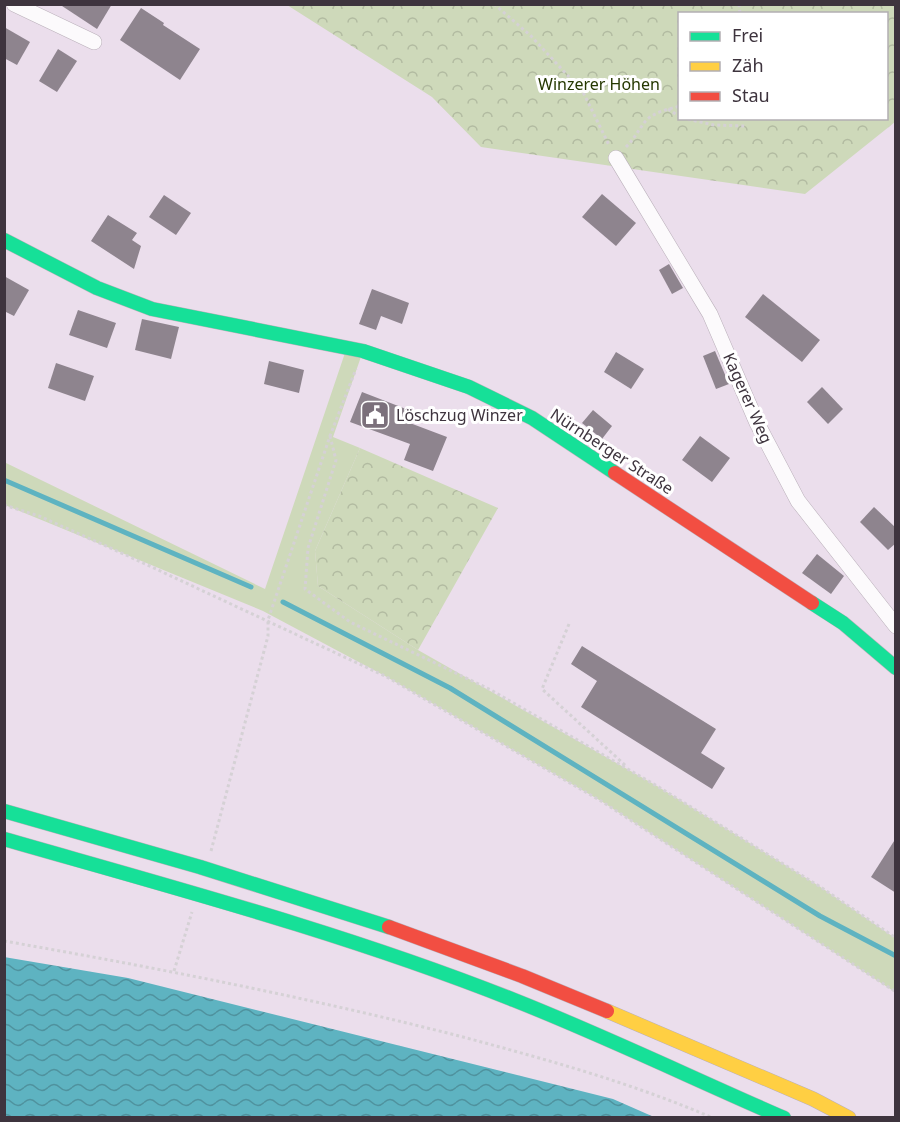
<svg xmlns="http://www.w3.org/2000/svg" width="900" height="1122" font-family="'Noto Sans',sans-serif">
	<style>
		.green { fill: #ced9ba }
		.park { fill: url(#park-crowns); fill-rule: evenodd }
		.water { fill: url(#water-waves) }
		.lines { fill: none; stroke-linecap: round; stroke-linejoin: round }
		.stream { stroke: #5eb3c1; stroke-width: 5 }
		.building { fill: #8e848e }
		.street-casing { stroke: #bab0ba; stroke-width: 16 }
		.fast-casing { stroke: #bab0ba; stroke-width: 15 }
		.slow-casing { stroke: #bab0ba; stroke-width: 15 }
		.jam-casing { stroke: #bab0ba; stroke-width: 15 }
		.path { stroke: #d5d1d5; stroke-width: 3; stroke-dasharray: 3 3; stroke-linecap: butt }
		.street { stroke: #fcfafc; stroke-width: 15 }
		.fast { stroke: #16e098; stroke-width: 14 }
		.slow { stroke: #ffcf43; stroke-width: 14 }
		.jam { stroke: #f24e42; stroke-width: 14 }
		.labels { text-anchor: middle; stroke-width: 6; stroke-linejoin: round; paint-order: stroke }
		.park-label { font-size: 16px; fill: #253801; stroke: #fff }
		.street-label { font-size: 16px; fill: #3e343e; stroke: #fff }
		.poi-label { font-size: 16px; fill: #3e343e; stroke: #fff; text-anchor: start }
	</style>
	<defs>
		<pattern id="park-crowns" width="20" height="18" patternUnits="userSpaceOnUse" patternTransform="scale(1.5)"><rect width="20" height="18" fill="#ced9ba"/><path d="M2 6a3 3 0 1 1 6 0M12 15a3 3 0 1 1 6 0" fill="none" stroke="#b2bba1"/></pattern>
		<pattern id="water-waves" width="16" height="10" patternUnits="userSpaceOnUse" patternTransform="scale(1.5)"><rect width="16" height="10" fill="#5eb3c1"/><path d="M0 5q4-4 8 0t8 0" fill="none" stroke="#4f929e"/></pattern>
	</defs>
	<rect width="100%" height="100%" fill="#ebdeec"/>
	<!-- green -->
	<path class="green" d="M347,347L363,351L333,437L360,448L315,551L318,586L418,650L657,786L819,886L895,938V992L601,801L385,676L263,611L5,505L4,462L265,589Z"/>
	<!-- park -->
	<g class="park">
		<path d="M287,5H895V122L805,194L481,147L432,97ZM680,14H886V118H680Z"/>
		<path d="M360,448L498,508L418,650L318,586L315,551Z"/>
	</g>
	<!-- water -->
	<path class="water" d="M4,957L128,978L613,1099L654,1117H5Z"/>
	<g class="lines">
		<!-- stream -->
		<g class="stream">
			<path d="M4,480L251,587"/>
			<path d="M283,602L450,688L820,916L896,956"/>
		</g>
	</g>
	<!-- building -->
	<g class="building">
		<path d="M59,4H112L97,29Z"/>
		<path d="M141,8L164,23L163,25L200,49L180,80L120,40Z"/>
		<path d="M4,27L30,42L17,65L4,58Z"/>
		<path d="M58,49L77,61L57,92L39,81Z"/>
		<path d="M602,194L636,223L616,246L582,217Z"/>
		<path d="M164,195L191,213L176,235L149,217Z"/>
		<path d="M108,215L137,233L132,240L141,246L134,269L91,241Z"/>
		<path d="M669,264L683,288L672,294L659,270Z"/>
		<path d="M4,276L29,290L14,316L4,311Z"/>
		<path d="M372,289L409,303L402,324L381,316L376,330L359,324Z"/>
		<path d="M763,294L820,340L802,362L745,317Z"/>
		<path d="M78,310L116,323L107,348L69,335Z"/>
		<path d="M142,319L179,327L171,359L135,350Z"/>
		<path d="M715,351L729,384L716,389L703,356Z"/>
		<path d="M616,352L644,369L631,389L604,372Z"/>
		<path d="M269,361L304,370L299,393L264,384Z"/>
		<path d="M56,363L94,376L85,401L48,388Z"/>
		<path d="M822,387L843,409L828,424L807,402Z"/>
		<path d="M362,392L406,409L402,420L447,437L433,471L404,460L410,444L350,422Z"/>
		<path d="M593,410L612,426L602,439L582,423Z"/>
		<path d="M700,436L730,458L712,482L682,460Z"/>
		<path d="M874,507L896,528V543L888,550L860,522Z"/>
		<path d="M817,554L844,576L831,594L802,573Z"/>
		<path d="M582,646L716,729L701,753L725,768L712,789L581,707L597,681L571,664Z"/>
		<path d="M896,838V893L871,877Z"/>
	</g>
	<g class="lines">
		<!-- street casing -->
		<g class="street-casing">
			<g id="street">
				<path d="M14,4L94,42"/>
				<path d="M616,158L710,314L757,423L798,501L896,626"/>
			</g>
		</g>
		<!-- fast casing -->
		<g class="fast-casing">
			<g id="fast">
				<path d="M4,240L97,288L152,309L363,351L469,387L532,418L615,473"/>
				<path d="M812,603L843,623L896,668"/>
				<path d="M4,811L200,867L389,927"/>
				<path d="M4,839C175,888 348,934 514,1000C605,1036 694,1079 784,1118"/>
			</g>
		</g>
		<!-- slow casing -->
		<g class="slow-casing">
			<path id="slow" d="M607,1011L813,1099L849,1118"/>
		</g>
		<!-- jam casing -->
		<g class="jam-casing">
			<g id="jam">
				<path d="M615,473L812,603"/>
				<path d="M389,927L522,976L607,1011"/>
			</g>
		</g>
		<!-- path -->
		<g class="path">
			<path d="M494,4L531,36L583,92L609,145"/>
			<path d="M739,4L740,14"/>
			<path d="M668,109L680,117"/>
			<path d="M682,118L714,125L745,126"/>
			<path d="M626,147C634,139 638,131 644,123C651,113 668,109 680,106"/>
			<path d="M330,436L336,460L308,548L305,589L350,622L491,690L657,786L819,886L896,938"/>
			<path d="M4,505L39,516L126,555L385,676L601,801L896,992"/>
			<path d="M569,624L542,689L626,766"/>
			<path d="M211,851L268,636V620L330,436L356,369"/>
			<path d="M4,941C158,968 311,998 463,1037C548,1060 632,1083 713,1118"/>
			<path d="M174,971L192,912"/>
		</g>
		<!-- street -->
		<use href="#street" class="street"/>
		<!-- fast -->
		<use href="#fast" class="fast"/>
		<!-- slow -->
		<use href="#slow" class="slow"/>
		<!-- jam -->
		<use href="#jam" class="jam"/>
	</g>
	<!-- icons -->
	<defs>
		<g id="civic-square" transform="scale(1.5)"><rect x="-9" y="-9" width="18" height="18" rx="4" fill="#7b707b" stroke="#fff"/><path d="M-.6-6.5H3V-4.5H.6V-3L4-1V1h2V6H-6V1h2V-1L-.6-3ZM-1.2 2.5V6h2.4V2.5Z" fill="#fff"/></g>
	</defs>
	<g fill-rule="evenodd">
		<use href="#civic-square" x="375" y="415"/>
	</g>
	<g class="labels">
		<!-- park labels -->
		<g class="park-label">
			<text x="599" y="90">Winzerer Höhen</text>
		</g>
		<!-- street labels -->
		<g class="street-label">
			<text transform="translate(748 398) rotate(66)" y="6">Kagerer Weg</text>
			<text transform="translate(612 451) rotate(33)" y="6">Nürnberger Straße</text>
		</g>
		<!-- poi labels -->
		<g class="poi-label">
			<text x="396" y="421">Löschzug Winzer</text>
		</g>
	</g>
	<!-- border -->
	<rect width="900" height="1122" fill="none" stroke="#3e343e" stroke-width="12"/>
	<!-- legend -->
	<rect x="678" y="12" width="210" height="108" fill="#ffffff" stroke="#b2aeb2" stroke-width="1.5"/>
	<rect x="690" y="32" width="30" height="9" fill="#16e098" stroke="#b2aeb2" stroke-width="1.5"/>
	<text x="732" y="42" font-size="18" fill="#3e343e">Frei</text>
	<rect x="690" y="62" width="30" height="9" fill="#ffcf43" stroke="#b2aeb2" stroke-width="1.5"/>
	<text x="732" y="72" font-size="18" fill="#3e343e">Zäh</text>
	<rect x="690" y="92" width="30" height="9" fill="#f24e42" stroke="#b2aeb2" stroke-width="1.5"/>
	<text x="732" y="102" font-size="18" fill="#3e343e">Stau</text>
</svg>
